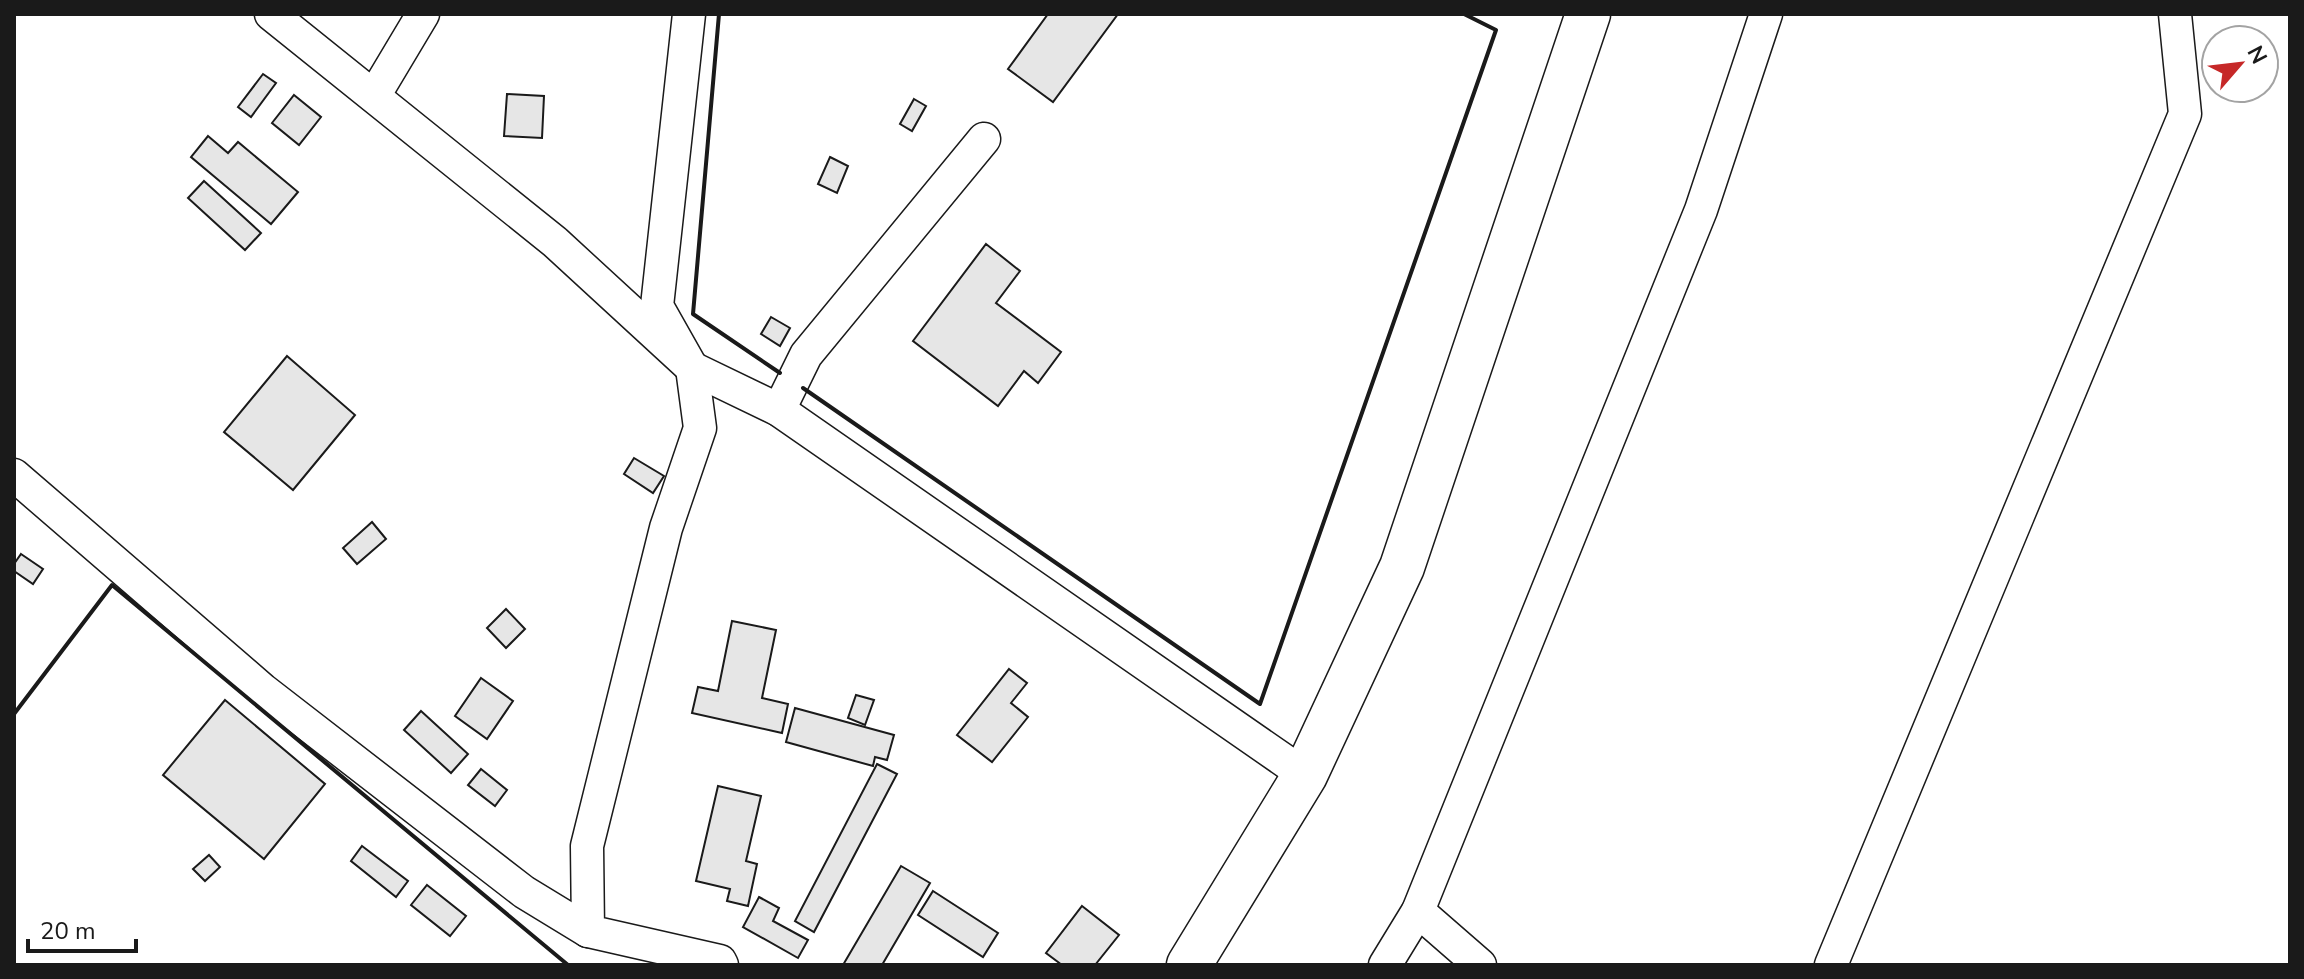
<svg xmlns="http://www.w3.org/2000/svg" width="2304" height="979" font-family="'Nunito Sans',sans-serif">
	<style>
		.building { fill: #e6e6e6; stroke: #1a1a1a; stroke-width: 2 }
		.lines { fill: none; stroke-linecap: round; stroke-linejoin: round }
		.street-casing { stroke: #1a1a1a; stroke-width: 35 }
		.primary-casing { stroke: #1a1a1a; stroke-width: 47 }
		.street { stroke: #fff; stroke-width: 32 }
		.primary { stroke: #fff; stroke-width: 44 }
		.wall { stroke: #1a1a1a; stroke-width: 4 }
	</style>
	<rect width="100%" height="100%" fill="#fff"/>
	<!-- building -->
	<g class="building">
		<path d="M1048,14H1118L1053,102L1008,69Z"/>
		<path d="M263,74L276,83L251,117L238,107Z"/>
		<path d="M507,94L544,96L542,138L504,136Z"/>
		<path d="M294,95L321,117L299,145L272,123Z"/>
		<path d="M914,99L926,106L912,131L900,124Z"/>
		<path d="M208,136L228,153L238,142L298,192L271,224L191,157Z"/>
		<path d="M830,157L848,166L837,193L818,184Z"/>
		<path d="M204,181L261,233L245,250L188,198Z"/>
		<path d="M986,244L1020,271L996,303L1061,352L1038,383L1024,371L998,406L913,341Z"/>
		<path d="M771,317L790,328L780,346L761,334Z"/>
		<path d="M287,356L355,415L293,490L224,432Z"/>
		<path d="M634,458L664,476L653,493L624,474Z"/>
		<path d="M372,522L386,539L357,564L343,548Z"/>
		<path d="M21,554L43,569L33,584L14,571V564Z"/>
		<path d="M506,609L525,629L506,648L487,628Z"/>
		<path d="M732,621L776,630L762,698L788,704L782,733L692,713L698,687L718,691Z"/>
		<path d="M1009,669L1027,683L1011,703L1028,717L992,762L957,735Z"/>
		<path d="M481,678L513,701L487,739L455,716Z"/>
		<path d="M856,695L874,700L865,725L848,718Z"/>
		<path d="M225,700L325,784L264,859L163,775Z"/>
		<path d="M795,708L894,735L887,760L875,757L873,766L786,742Z"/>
		<path d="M421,711L468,754L451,773L404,730Z"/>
		<path d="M877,764L897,774L814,932L795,921Z"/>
		<path d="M481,769L507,790L495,806L468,785Z"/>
		<path d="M718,786L761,796L746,861L757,864L748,906L727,901L730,889L696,881Z"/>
		<path d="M362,846L408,881L396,897L351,861Z"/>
		<path d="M209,855L220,867L205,881L193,869Z"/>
		<path d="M901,866L930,883L882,965H843Z"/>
		<path d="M427,885L466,916L450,936L411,905Z"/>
		<path d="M933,891L998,933L983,957L918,915Z"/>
		<path d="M759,897L779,908L773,921L808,940L798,958L743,927Z"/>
		<path d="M1082,906L1119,935L1095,965H1062L1046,953Z"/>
	</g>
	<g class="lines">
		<!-- street casing -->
		<g class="street-casing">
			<g id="street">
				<path d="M271,14L555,242L692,368L779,410L1305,775"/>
				<path d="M689,14L657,306L692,368L700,428L666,528L587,846L588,931L720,961L722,965"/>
				<path d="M374,96L423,14"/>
				<path d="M779,410L806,355L984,139"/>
				<path d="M14,475L263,690L524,892L588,931"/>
				<path d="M1418,911L1480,965"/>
				<path d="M1385,965L1418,911L1701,210L1766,14"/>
				<path d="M1831,965L2185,114L2175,14"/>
			</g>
		</g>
		<!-- primary casing -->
		<g class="primary-casing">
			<path id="primary" d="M1189,965L1305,775L1402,567L1588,14"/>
		</g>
		<!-- street -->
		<use href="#street" class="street"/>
		<!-- primary -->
		<use href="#primary" class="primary"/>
		<!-- wall -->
		<g class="wall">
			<path d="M719,14L693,314L780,373"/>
			<path d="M803,388L1260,704L1496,30L1464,14"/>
			<path d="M14,714L112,585L568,965"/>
		</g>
	</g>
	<!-- border -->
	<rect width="2304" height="979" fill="none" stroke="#1a1a1a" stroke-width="32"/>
	<!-- north arrow -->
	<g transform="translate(2240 64) rotate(62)"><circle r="38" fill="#ffffff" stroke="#a3a3a3" stroke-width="2"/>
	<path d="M0-6L14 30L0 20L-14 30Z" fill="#c62828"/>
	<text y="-12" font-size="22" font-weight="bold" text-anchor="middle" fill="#1a1a1a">N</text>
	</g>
	<!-- scale -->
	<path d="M28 939v12h108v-12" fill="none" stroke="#1a1a1a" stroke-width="4"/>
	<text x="40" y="939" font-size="24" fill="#1a1a1a" stroke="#ffffff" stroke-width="6" paint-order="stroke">20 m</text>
</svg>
